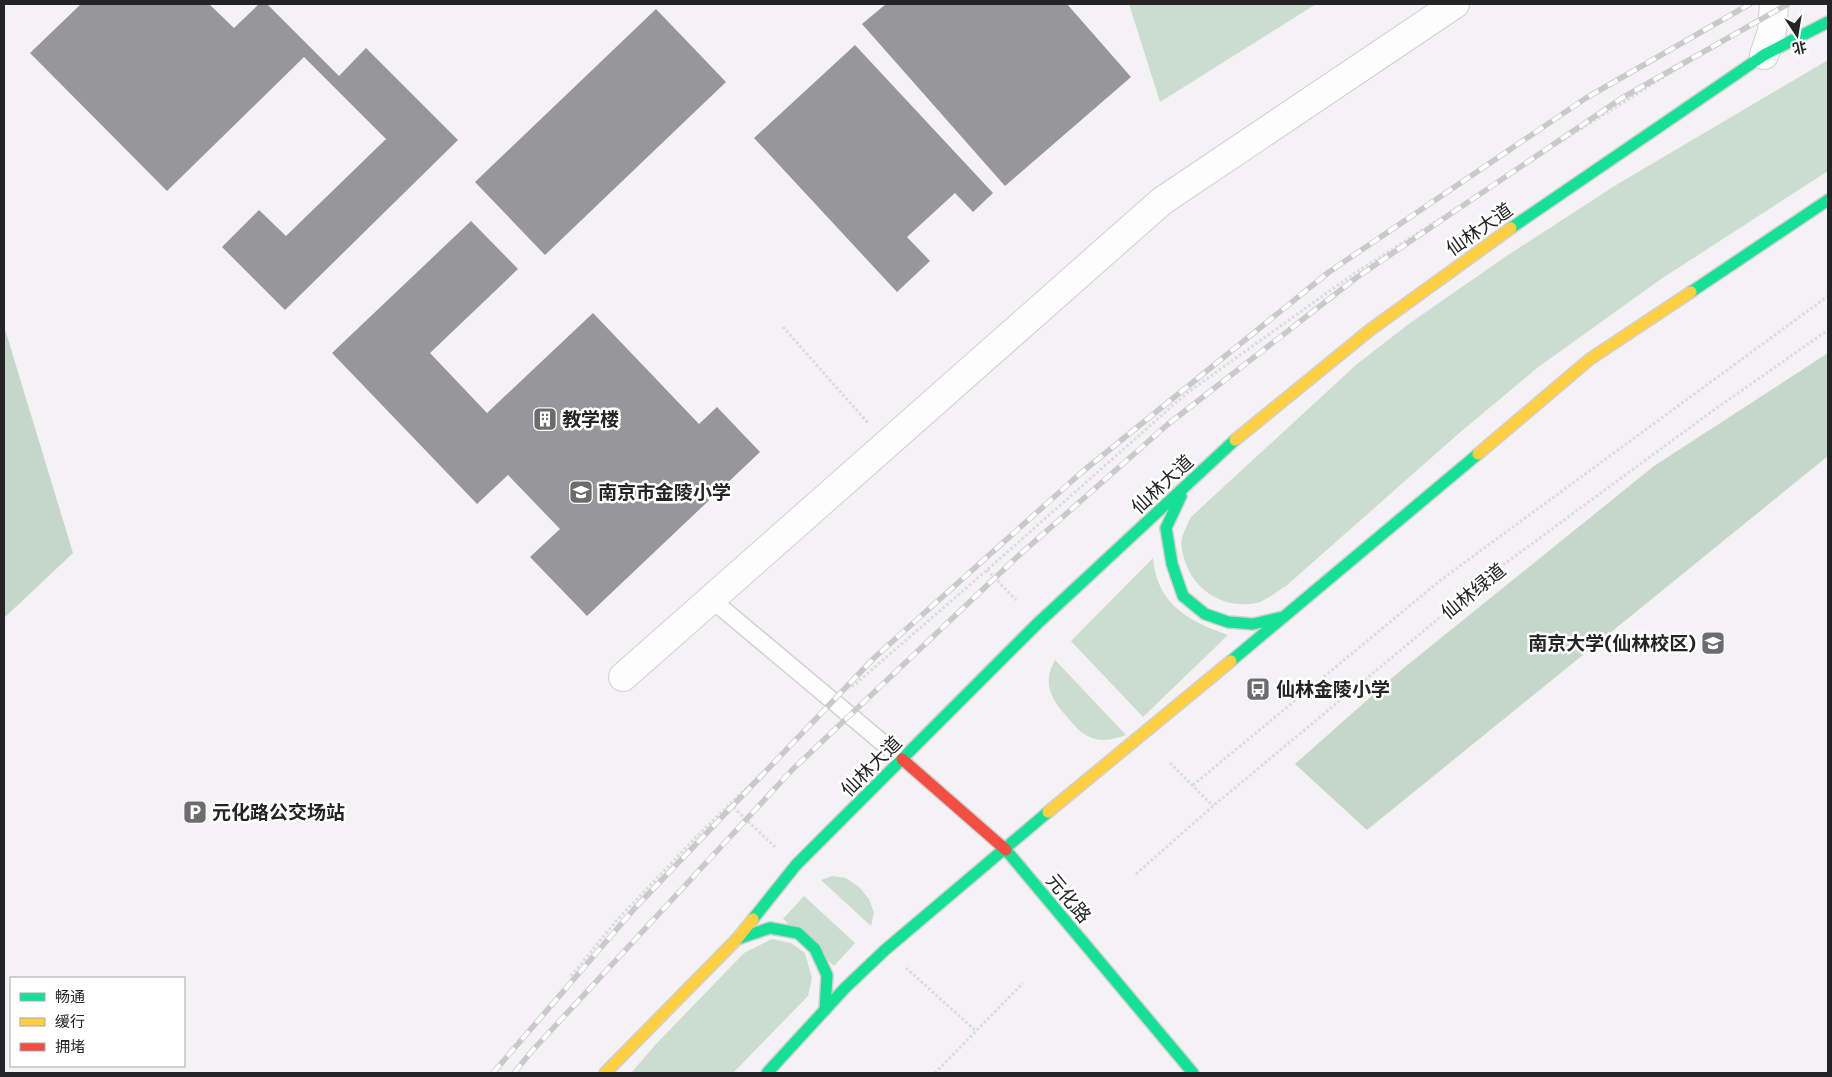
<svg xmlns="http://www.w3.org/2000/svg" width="1832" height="1077" font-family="Commissioner,'Noto Sans SC',sans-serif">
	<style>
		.green { fill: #cbddcf }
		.forest { fill: #c5d7c8 }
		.building { fill: #979698 }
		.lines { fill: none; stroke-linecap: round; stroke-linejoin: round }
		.lane-casing { stroke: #d1cfd1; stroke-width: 19 }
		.street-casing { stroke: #d1cfd1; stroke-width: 30 }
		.fast-casing { stroke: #d1cfd1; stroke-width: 14 }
		.slow-casing { stroke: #d1cfd1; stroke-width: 14 }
		.jam-casing { stroke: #d1cfd1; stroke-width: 14 }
		.path { stroke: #dbdadc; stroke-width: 3; stroke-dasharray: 2.5 2.5; stroke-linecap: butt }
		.lane { stroke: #fdfdfe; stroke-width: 16 }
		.street { stroke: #fdfdfe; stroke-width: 28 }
		.fast { stroke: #16e098; stroke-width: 11 }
		.slow { stroke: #ffcf43; stroke-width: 11 }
		.jam { stroke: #f24e42; stroke-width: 11 }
		.rail-casing { stroke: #cac9ca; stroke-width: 5.5 }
		.rail { stroke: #fff; stroke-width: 4; stroke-dasharray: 11; stroke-linecap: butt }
		.labels { text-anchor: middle; stroke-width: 5; stroke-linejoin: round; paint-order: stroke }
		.street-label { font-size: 19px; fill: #242325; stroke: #fff }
		.poi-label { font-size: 19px; font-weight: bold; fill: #242325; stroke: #fff; text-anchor: start }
	</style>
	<rect width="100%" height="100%" fill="#f4f2f5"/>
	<!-- green -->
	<g class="green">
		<path d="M1129,4H1316L1160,102Z"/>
		<path d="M1828,60V171L1661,279L1537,368L1457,435L1286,586C1277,591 1266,601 1256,603C1226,609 1197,593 1186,564C1183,556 1180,546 1182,538C1184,531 1188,523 1191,517L1357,364L1410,323L1508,255L1616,185Z"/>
		<path d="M1153,558C1157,604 1188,621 1228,635L1143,717L1071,641Z"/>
		<path d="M1055,660L1126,735C1114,739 1104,742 1092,738C1081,734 1075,726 1068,718C1051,699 1042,684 1055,660Z"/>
		<path d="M832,876L846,878L859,887L869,899L874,913L871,926L821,880Z"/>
		<path d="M804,896L855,943L834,966L783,919Z"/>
		<path d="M772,939L791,943L805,953L812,978L808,996L733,1073H631L657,1043L744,953Z"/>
	</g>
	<!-- forest -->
	<g class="forest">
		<path d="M4,326L73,553L4,618Z"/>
		<path d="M1828,353V456L1367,830L1295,764L1400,671L1654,466Z"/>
	</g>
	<!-- building -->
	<g class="building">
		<path d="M81,4H209L234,28L259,4H267L339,76L366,48L458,140L285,310L222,247L259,210L286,236L386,139L304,57L167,191L30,53Z"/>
		<path d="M886,4H1067L1131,77L1005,186L862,24Z"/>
		<path d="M656,9L726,82L545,255L475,182Z"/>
		<path d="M855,45L993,193L973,212L955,193L907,237L930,261L897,292L754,138Z"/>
		<path d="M471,221L518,269L430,353L487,413L593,313L699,424L717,407L760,452L587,616L530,557L560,529L508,475L477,504L332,353Z"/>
	</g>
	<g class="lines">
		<!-- lane casing -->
		<g class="lane-casing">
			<path id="lane" d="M711,599L902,759"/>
		</g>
		<!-- street casing -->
		<g class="street-casing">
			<g id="street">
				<path d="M1764,55L1772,31L1774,4"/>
				<path d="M623,677L1162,201L1455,4"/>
			</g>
		</g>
		<!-- fast casing -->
		<g class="fast-casing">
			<g id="fast">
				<path d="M1511,228L1764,55L1828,22"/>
				<path d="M1691,292L1828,200"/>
				<path d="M1181,496L1166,528L1172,564L1183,596L1205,614L1228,622L1253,624L1283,617"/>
				<path d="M1231,661L1478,454"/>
				<path d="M1006,850L1193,1073"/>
				<path d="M753,919L796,865L1038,623L1235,440"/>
				<path d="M737,939L770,928L798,933L815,949L827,975L825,1010"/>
				<path d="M767,1073L845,988L885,950L1048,812"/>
			</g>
		</g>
		<!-- slow casing -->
		<g class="slow-casing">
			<g id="slow">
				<path d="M1235,440L1370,330L1511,228"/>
				<path d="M1478,454L1590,359L1691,292"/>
				<path d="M1048,812L1231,661"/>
				<path d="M605,1073L737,939L753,919"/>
			</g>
		</g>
		<!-- jam casing -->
		<g class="jam-casing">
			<path id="jam" d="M902,759L1006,850"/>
		</g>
		<!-- path -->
		<g class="path">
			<path d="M783,327L868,423"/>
			<path d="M987,570L1016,600"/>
			<path d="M852,687L987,570L1187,393L1352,275L1541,154L1742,28"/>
			<path d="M1170,763L1213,806"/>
			<path d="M1193,785L1442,579L1828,296"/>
			<path d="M730,804L775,847"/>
			<path d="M1136,874L1213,806L1503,565L1711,412L1828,330"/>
			<path d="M906,968L976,1031"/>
			<path d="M571,976L617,920L701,832L818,719"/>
			<path d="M935,1073L1023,983"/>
		</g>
		<!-- lane -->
		<use href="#lane" class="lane"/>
		<!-- street -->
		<use href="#street" class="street"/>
		<!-- fast -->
		<use href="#fast" class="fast"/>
		<!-- slow -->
		<use href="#slow" class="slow"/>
		<!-- jam -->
		<use href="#jam" class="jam"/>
		<!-- rail casing -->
		<g class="rail-casing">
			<g id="rail">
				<path d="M493,1073L635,908L874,658L1082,472L1329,272L1586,98L1750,4"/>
				<path d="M514,1073L531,1052L792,770L1016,558L1167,425L1356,278L1622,98L1788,4"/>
			</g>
		</g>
		<!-- rail -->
		<use href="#rail" class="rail"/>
	</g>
	<!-- icons -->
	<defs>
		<g id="building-square" transform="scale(1.25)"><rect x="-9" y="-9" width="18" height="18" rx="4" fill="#6d6b6e" stroke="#fff"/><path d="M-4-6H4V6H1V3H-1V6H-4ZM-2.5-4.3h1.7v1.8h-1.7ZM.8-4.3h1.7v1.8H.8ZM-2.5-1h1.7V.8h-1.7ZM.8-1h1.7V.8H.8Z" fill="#fff"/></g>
		<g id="school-square" transform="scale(1.25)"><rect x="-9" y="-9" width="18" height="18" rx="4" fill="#6d6b6e" stroke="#fff"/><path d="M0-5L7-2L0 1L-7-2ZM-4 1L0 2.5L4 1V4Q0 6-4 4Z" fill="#fff"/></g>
		<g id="university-square" transform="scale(1.25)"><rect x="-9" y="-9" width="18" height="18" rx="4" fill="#6d6b6e" stroke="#fff"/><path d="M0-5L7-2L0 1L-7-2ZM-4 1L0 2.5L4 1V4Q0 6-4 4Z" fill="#fff"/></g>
		<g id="bus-square" transform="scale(1.25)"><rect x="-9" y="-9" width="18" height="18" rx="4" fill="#6d6b6e" stroke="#fff"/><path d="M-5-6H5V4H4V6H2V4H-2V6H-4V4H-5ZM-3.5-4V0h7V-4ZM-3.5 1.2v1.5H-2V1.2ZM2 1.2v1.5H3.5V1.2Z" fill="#fff"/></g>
		<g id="parking-square" transform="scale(1.25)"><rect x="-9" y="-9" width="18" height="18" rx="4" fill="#6d6b6e" stroke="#fff"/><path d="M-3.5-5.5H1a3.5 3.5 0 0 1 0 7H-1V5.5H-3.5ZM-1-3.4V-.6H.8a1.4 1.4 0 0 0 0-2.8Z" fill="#fff"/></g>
	</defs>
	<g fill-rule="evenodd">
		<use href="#building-square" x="545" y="419"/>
		<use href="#school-square" x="581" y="492"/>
		<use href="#university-square" x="1713" y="643"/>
		<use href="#bus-square" x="1258" y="689"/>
		<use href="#parking-square" x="195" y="812"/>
	</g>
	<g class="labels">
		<!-- street labels -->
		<g class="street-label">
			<text transform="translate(1479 229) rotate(-35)" y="7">仙林大道</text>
			<text transform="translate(1162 484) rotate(-43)" y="7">仙林大道</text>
			<text transform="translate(1473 591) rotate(-39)" y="7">仙林绿道</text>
			<text transform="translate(871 766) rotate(-45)" y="7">仙林大道</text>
			<text transform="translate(1069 898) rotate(50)" y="7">元化路</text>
		</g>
		<!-- poi labels -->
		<g class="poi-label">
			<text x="562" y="426">教学楼</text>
			<text x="598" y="499">南京市金陵小学</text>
			<text x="1696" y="650" text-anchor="end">南京大学(仙林校区)</text>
			<text x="1276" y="696">仙林金陵小学</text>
			<text x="212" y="819">元化路公交场站</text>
		</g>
	</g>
	<!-- border -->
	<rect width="1832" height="1077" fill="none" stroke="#242325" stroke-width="10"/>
	<!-- legend -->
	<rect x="10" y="977" width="175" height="90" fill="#ffffff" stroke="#a7a7a8"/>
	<rect x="20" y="993" width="25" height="8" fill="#16e098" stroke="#a7a7a8"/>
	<text x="55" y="1002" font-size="15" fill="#242325">畅通</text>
	<rect x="20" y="1018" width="25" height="8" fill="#ffcf43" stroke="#a7a7a8"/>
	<text x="55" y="1027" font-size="15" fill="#242325">缓行</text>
	<rect x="20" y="1043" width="25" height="8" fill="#f24e42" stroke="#a7a7a8"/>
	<text x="55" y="1052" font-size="15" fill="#242325">拥堵</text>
	<!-- north arrow -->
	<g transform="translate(1797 35) rotate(168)" stroke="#ffffff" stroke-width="4" paint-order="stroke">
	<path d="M0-4L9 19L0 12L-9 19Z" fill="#242325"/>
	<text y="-8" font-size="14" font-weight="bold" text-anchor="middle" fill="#242325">北</text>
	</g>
</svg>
